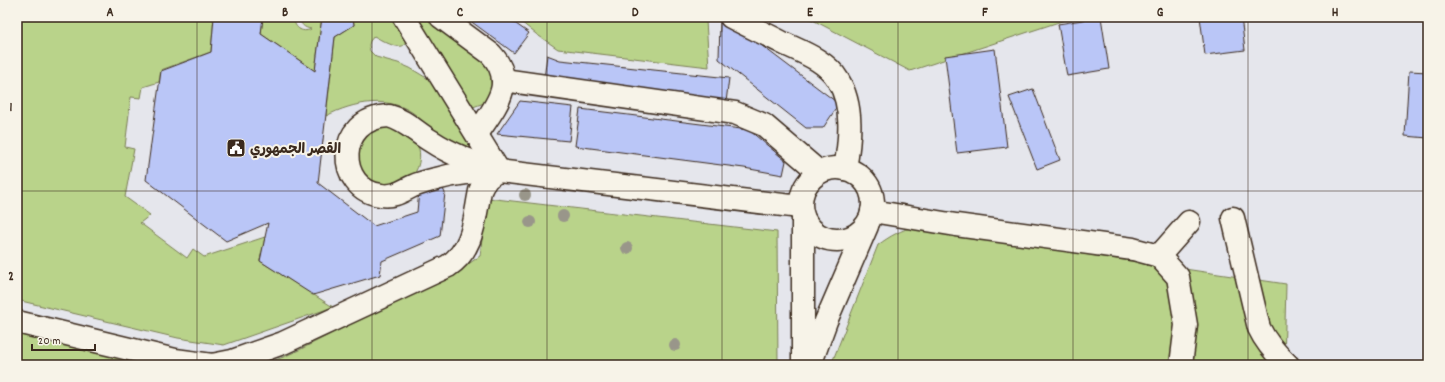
<svg xmlns="http://www.w3.org/2000/svg" width="1445" height="382" font-family="Dekko,'Playpen Sans Arabic',sans-serif">
	<style>
		.green { fill: #b9d38a; stroke: #7a7e54 }
		.building { fill: #bac6f7; stroke: #3b2a1e }
		.lines { fill: none; stroke-linecap: round; stroke-linejoin: round }
		.minor-casing { stroke: #3b2a1e; stroke-width: 25 }
		.minor { stroke: #f7f3e8; stroke-width: 22 }
		.tree { fill: #99968a }
		.grid { fill: none; stroke: #3b2a1e; stroke-width: 1; stroke-opacity: 0.55 }
		.labels { text-anchor: middle; stroke-width: 4; stroke-linejoin: round; paint-order: stroke }
		.poi-label { font-size: 14px; font-weight: bold; fill: #3b2a1e; stroke: #f7f3e8; text-anchor: start }
		.neatline { fill: none; stroke: #3b2a1e; stroke-width: 1.5 }
		.grid-label { font-size: 13px; text-anchor: middle; font-weight: bold; fill: #3b2a1e }
	</style>
	<rect width="100%" height="100%" fill="#e5e6ec"/>
	<filter id="ink" filterUnits="userSpaceOnUse"><feTurbulence type="fractalNoise" baseFrequency=".025" numOctaves="2"/><feDisplacementMap in="SourceGraphic" scale="8" xChannelSelector="R" yChannelSelector="G"/><feConvolveMatrix kernelMatrix="1 2 1 2 8 2 1 2 1" color-interpolation-filters="sRGB"/></filter>
	<g filter="url(#ink)">
		<!-- green -->
		<g class="green">
			<path d="M17,17H214L211,52L161,70L159,82L143,87L141,98L131,97L125,147L134,149L125,197L150,215L140,223L187,258L193,249L204,257L265,237L260,261L333,307L224,345L178,338L17,300Z"/>
			<path d="M263,17H294C293,27 302,34 311,29C304,28 300,24 299,17H322L315,71L261,34Z"/>
			<path d="M353,17H396L406,41C404,54 381,40 374,36L370,41L369,45L370,51L376,57L398,63L410,68L435,83L474,150H471C461,146 439,138 431,132C426,128 423,120 417,116C391,94 353,102 326,116L335,37L354,25Z"/>
			<path d="M411,17H432L482,56L492,73L493,82L491,90L484,103L473,107Z"/>
			<path d="M515,17H698L706,21L709,67L558,49L536,34Z"/>
			<path d="M807,17H1074L910,71Z"/>
			<path d="M391,125C397,129 411,135 415,140C422,148 421,167 413,175C408,179 394,184 387,187C382,185 375,183 370,180C353,170 355,139 373,130C378,127 385,127 391,125Z"/>
			<path d="M487,198L777,232L778,365H260L281,358L299,350L464,267L480,256Z"/>
			<path d="M916,226L975,238L1286,284L1284,365H831L878,245C890,236 901,230 916,226Z"/>
			<path d="M17,330L156,365H17Z"/>
		</g>
		<!-- building -->
		<g class="building">
			<path d="M214,17H263L261,34L315,71L322,17H353L354,25L335,37L318,183L374,226L417,212L419,191L441,185L445,193L440,236L382,261L380,275L313,295L260,261L268,223L226,241L146,180L161,71L211,52Z"/>
			<path d="M465,17H506L529,33L514,53Z"/>
			<path d="M1101,17L1109,69L1067,76L1058,24Z"/>
			<path d="M1200,17H1241L1245,50L1205,55Z"/>
			<path d="M720,22L741,30L839,104L823,128H806L719,59Z"/>
			<path d="M995,49L1007,147L957,153L945,56Z"/>
			<path d="M547,55L560,60L729,78L726,102L544,79Z"/>
			<path d="M1409,71L1428,72V138L1405,136Z"/>
			<path d="M1033,89L1060,160L1037,169L1009,97Z"/>
			<path d="M520,101L573,107L569,141L497,134Z"/>
			<path d="M580,109L749,130L786,161L783,175L744,168L575,146Z"/>
		</g>
		<g class="lines">
			<!-- minor casing -->
			<g class="minor-casing">
				<g id="minor">
					<path d="M404,17L499,171"/>
					<path d="M441,17L491,54C518,83 494,108 477,134"/>
					<path d="M731,17C748,26 766,34 783,43C802,52 827,61 838,80C854,106 850,140 845,169"/>
					<path d="M503,80L735,113L764,125L819,172"/>
					<path d="M389,116C405,120 416,132 431,141C452,155 476,163 499,171C478,171 457,173 436,179C428,181 420,183 413,186C402,191 395,197 381,195C336,190 334,118 389,116Z"/>
					<circle cx="837" cy="204" r="36"/>
					<path d="M872,211L956,225L1133,249L1159,256L1178,277L1186,325L1181,365"/>
					<path d="M803,217V365"/>
					<path d="M1233,218L1259,328C1266,343 1276,354 1288,365"/>
					<path d="M1159,256L1189,222"/>
					<path d="M17,322L175,360L212,365L232,361L283,343L448,266C474,249 474,220 480,191C484,181 489,175 499,171L800,207"/>
					<path d="M810,365L826,321L867,226"/>
				</g>
			</g>
			<!-- minor -->
			<use href="#minor" class="minor"/>
		</g>
		<!-- trees -->
		<g class="tree">
			<circle cx="525" cy="195" r="6"/>
			<circle cx="563" cy="216" r="6"/>
			<circle cx="530" cy="222" r="6"/>
			<circle cx="627" cy="248" r="6"/>
			<circle cx="675" cy="345" r="6"/>
		</g>
	</g>
	<!-- grid -->
	<path class="grid" d="M197,17V365M372,17V365M547,17V365M722,17V365M898,17V365M1073,17V365M1248,17V365M17,191H1428"/>
	<!-- icons -->
	<defs>
		<g id="civic-square" transform="scale(1)"><rect x="-9" y="-9" width="18" height="18" rx="4" fill="#3b2a1e" stroke="#f7f3e8"/><path d="M-.6-6.5H3V-4.5H.6V-3L4-1V1h2V6H-6V1h2V-1L-.6-3ZM-1.2 2.5V6h2.4V2.5Z" fill="#fff"/></g>
	</defs>
	<g fill-rule="evenodd">
		<use href="#civic-square" x="236" y="148"/>
	</g>
	<g class="labels">
		<!-- poi labels -->
		<g class="poi-label">
			<text x="250" y="153">القصر الجمهوري</text>
		</g>
	</g>
	<!-- margin -->
	<rect width="1445" height="382" fill="none" stroke="#f7f3e8" stroke-width="44"/>
	<!-- scale -->
	<path d="M32 344v6h63v-6" fill="none" stroke="#3b2a1e" stroke-width="2"/>
	<text x="38" y="344" font-size="12" fill="#3b2a1e" stroke="#f7f3e8" stroke-width="3" paint-order="stroke">20 m</text>
	<rect x="22" y="22" width="1401" height="338" class="neatline"/>
	<g class="grid-label">
		<text x="110" y="16">A</text>
		<text x="285" y="16">B</text>
		<text x="460" y="16">C</text>
		<text x="635" y="16">D</text>
		<text x="810" y="16">E</text>
		<text x="985" y="16">F</text>
		<text x="1160" y="16">G</text>
		<text x="1335" y="16">H</text>
		<text x="11" y="111">1</text>
		<text x="11" y="280">2</text>
	</g>
</svg>
